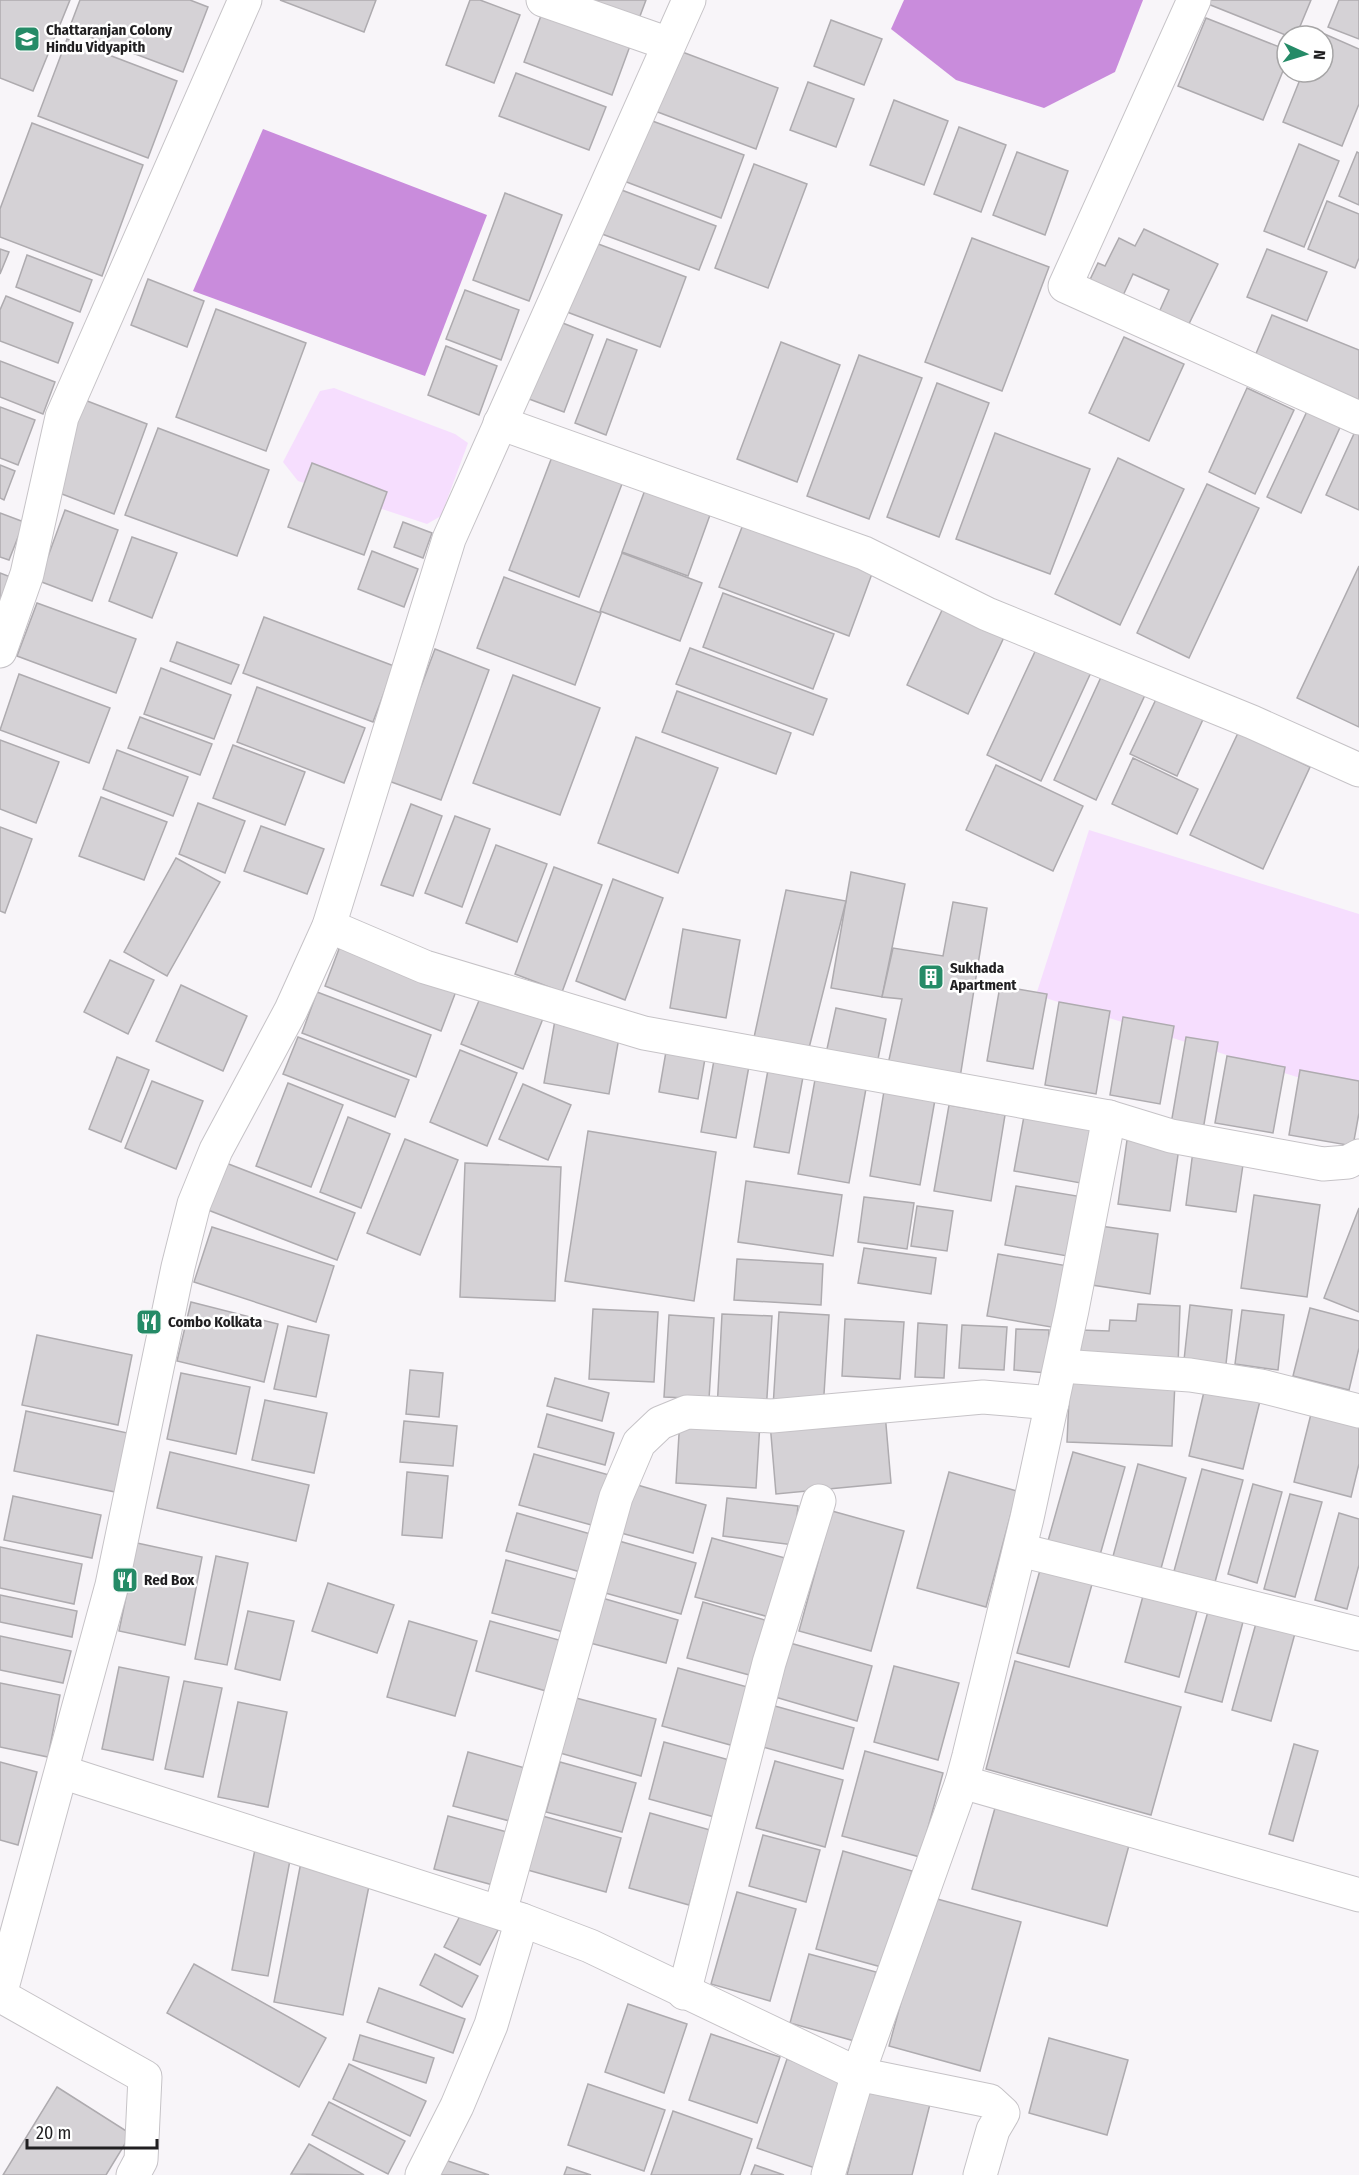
<svg xmlns="http://www.w3.org/2000/svg" width="1359" height="2175" font-family="'Fira Sans Condensed',sans-serif">
	<style>
		.green { fill: #f6defe }
		.water { fill: #c98cdc }
		.building { fill: #d5d2d6; stroke: #aeabaf; stroke-width: 1.5 }
		.lines { fill: none; stroke-linecap: round; stroke-linejoin: round }
		.minor-casing { stroke: #c6c3c7; stroke-width: 35 }
		.minor { stroke: #fff; stroke-width: 33 }
		.labels { text-anchor: middle; stroke-width: 5; stroke-linejoin: round; paint-order: stroke }
		.poi-label { font-size: 15px; font-weight: bold; fill: #201f21; stroke: #fff; text-anchor: start }
	</style>
	<rect width="100%" height="100%" fill="#f8f5f9"/>
	<!-- green -->
	<g class="green">
		<path d="M334,388L455,434L468,443L441,516L427,524L298,481L283,462L320,391Z"/>
		<path d="M1089,830L1359,914V1083L1354,1095L1036,995Z"/>
	</g>
	<!-- water -->
	<g class="water">
		<path d="M904,0H1143L1115,72L1044,108L956,80L891,29Z"/>
		<path d="M263,129L487,215L425,376L193,291Z"/>
	</g>
	<!-- building -->
	<g class="building">
		<path d="M0,0H70L33,91L0,78Z"/>
		<path d="M80,0H190L208,7L183,72L69,29Z"/>
		<path d="M280,0H376L364,32Z"/>
		<path d="M470,0H480L520,15L494,83L446,65Z"/>
		<path d="M573,0H646L637,24Z"/>
		<path d="M1210,0H1311L1296,36H1288L1208,4Z"/>
		<path d="M1339,0H1359V39L1328,27Z"/>
		<path d="M542,13L630,46L612,95L524,62Z"/>
		<path d="M1206,18L1287,50V61L1263,120L1178,86Z"/>
		<path d="M831,20L882,39L864,85L814,66Z"/>
		<path d="M1320,32L1359,49V104L1342,146L1283,122L1303,72H1323V36H1318Z"/>
		<path d="M67,39L177,81L148,158L38,116Z"/>
		<path d="M677,50L778,88L756,149L655,111Z"/>
		<path d="M516,73L606,107L589,150L499,116Z"/>
		<path d="M808,82L854,99L836,147L790,130Z"/>
		<path d="M894,100L948,121L924,185L870,165Z"/>
		<path d="M647,119L744,155L721,218L624,181Z"/>
		<path d="M32,123L143,165L102,276L0,237V209Z"/>
		<path d="M959,127L1006,145L981,212L934,194Z"/>
		<path d="M1299,144L1339,161L1304,247L1264,231Z"/>
		<path d="M1017,152L1068,171L1045,235L993,215Z"/>
		<path d="M1357,152L1359,153V205L1339,196Z"/>
		<path d="M754,164L807,184L768,288L715,268Z"/>
		<path d="M619,189L716,226L699,270L602,234Z"/>
		<path d="M505,193L562,215L529,301L473,280Z"/>
		<path d="M1327,201L1359,214V258L1355,268L1308,249Z"/>
		<path d="M1144,229L1218,264L1185,332L1156,319L1169,290L1133,274L1120,302L1087,286L1098,263L1105,266L1119,238L1135,246Z"/>
		<path d="M972,238L1049,267L1002,391L925,362Z"/>
		<path d="M593,242L686,277L660,347L567,312Z"/>
		<path d="M0,249L9,252L0,274Z"/>
		<path d="M1267,249L1327,272L1307,321L1247,297Z"/>
		<path d="M27,255L92,280L80,312L16,287Z"/>
		<path d="M148,279L204,301L187,347L131,325Z"/>
		<path d="M465,290L519,310L501,360L446,339Z"/>
		<path d="M6,296L73,323L58,363L0,341V310Z"/>
		<path d="M216,309L306,343L266,451L176,417Z"/>
		<path d="M1272,315L1359,350V412L1250,368Z"/>
		<path d="M550,318L593,335L564,412L521,396Z"/>
		<path d="M1124,337L1184,364L1149,441L1089,413Z"/>
		<path d="M607,339L637,350L606,435L575,423Z"/>
		<path d="M781,342L840,365L797,482L737,459Z"/>
		<path d="M446,346L497,366L479,415L428,395Z"/>
		<path d="M859,355L922,378L869,519L807,496Z"/>
		<path d="M0,361L55,382L43,414L0,397Z"/>
		<path d="M937,383L989,403L939,537L887,517Z"/>
		<path d="M1247,388L1294,410L1255,494L1209,472Z"/>
		<path d="M82,399L147,424L114,514L49,489Z"/>
		<path d="M0,407L35,420L18,465L0,458Z"/>
		<path d="M1309,407L1342,423L1301,513L1267,497Z"/>
		<path d="M1358,425H1359V510L1326,495Z"/>
		<path d="M158,428L269,470L237,556L125,515Z"/>
		<path d="M995,433L1090,469L1050,574L956,539Z"/>
		<path d="M555,449L625,476L579,597L509,570Z"/>
		<path d="M1118,458L1184,489L1120,625L1055,594Z"/>
		<path d="M312,463L387,492L364,555L288,527Z"/>
		<path d="M0,465L15,471L4,500L0,498Z"/>
		<path d="M1207,484L1259,508L1189,658L1137,633Z"/>
		<path d="M645,490L710,515L688,576L622,552Z"/>
		<path d="M65,510L118,530L92,601L39,581Z"/>
		<path d="M0,513L24,522L9,560L0,557Z"/>
		<path d="M403,522L432,533L423,558L394,547Z"/>
		<path d="M744,522L873,571L849,636L719,587Z"/>
		<path d="M132,537L177,553L152,618L109,601Z"/>
		<path d="M372,551L418,569L404,607L358,589Z"/>
		<path d="M622,553L702,583L680,641L600,611Z"/>
		<path d="M1359,566V727L1297,698Z"/>
		<path d="M0,573L21,581L0,611Z"/>
		<path d="M504,577L601,613L575,685L477,648Z"/>
		<path d="M723,593L834,634L813,689L703,647Z"/>
		<path d="M37,603L136,639L116,693L17,656Z"/>
		<path d="M944,606L1005,635L968,714L907,685Z"/>
		<path d="M264,617L394,666L373,722L243,673Z"/>
		<path d="M177,642L239,665L231,684L170,661Z"/>
		<path d="M1039,643L1093,668L1041,781L987,755Z"/>
		<path d="M690,648L827,699L813,735L676,684Z"/>
		<path d="M435,649L489,670L441,800L386,780Z"/>
		<path d="M161,668L231,695L214,739L144,714Z"/>
		<path d="M19,674L110,708L89,763L0,730Z"/>
		<path d="M513,675L600,708L560,815L473,783Z"/>
		<path d="M1102,675L1145,695L1096,800L1054,780Z"/>
		<path d="M257,687L365,728L344,783L237,742Z"/>
		<path d="M677,691L791,733L776,774L662,732Z"/>
		<path d="M1159,693L1205,715L1177,776L1130,754Z"/>
		<path d="M140,717L212,744L200,775L128,748Z"/>
		<path d="M1238,733L1310,767L1263,869L1190,835Z"/>
		<path d="M636,737L718,768L678,873L598,843Z"/>
		<path d="M0,740L59,762L36,823L0,809Z"/>
		<path d="M233,745L305,772L285,825L213,798Z"/>
		<path d="M117,750L188,777L173,816L103,789Z"/>
		<path d="M1133,758L1198,789L1177,834L1112,804Z"/>
		<path d="M996,765L1083,806L1053,871L966,830Z"/>
		<path d="M101,797L167,822L144,880L79,856Z"/>
		<path d="M198,803L245,821L225,873L179,854Z"/>
		<path d="M411,804L442,816L413,896L381,885Z"/>
		<path d="M455,816L490,829L462,907L425,893Z"/>
		<path d="M261,826L324,849L307,894L244,871Z"/>
		<path d="M0,827L32,839L5,913L0,911Z"/>
		<path d="M496,845L547,864L517,942L466,923Z"/>
		<path d="M176,858L220,882L167,976L124,952Z"/>
		<path d="M554,867L602,885L562,992L515,974Z"/>
		<path d="M851,872L905,884L882,997L831,988Z"/>
		<path d="M613,879L663,898L625,1000L576,981Z"/>
		<path d="M786,890L846,901L806,1060L753,1042Z"/>
		<path d="M953,902L987,908L959,1084L887,1069L902,999L882,997L893,948L943,956Z"/>
		<path d="M683,929L740,940L726,1018L670,1008Z"/>
		<path d="M342,941L458,986L441,1031L325,986Z"/>
		<path d="M110,960L154,980L128,1034L84,1012Z"/>
		<path d="M181,985L247,1016L223,1071L156,1041Z"/>
		<path d="M1000,986L1047,994L1033,1069L987,1061Z"/>
		<path d="M483,991L544,1016L523,1069L461,1044Z"/>
		<path d="M317,992L431,1035L416,1077L302,1033Z"/>
		<path d="M1059,1002L1110,1011L1096,1094L1045,1085Z"/>
		<path d="M836,1008L886,1019L876,1069L825,1058Z"/>
		<path d="M1123,1017L1174,1026L1160,1104L1110,1095Z"/>
		<path d="M555,1020L620,1032L609,1094L544,1083Z"/>
		<path d="M298,1037L409,1080L395,1117L283,1074Z"/>
		<path d="M1186,1037L1218,1042L1203,1130L1171,1124Z"/>
		<path d="M668,1040L707,1047L698,1099L659,1092Z"/>
		<path d="M716,1049L751,1055L736,1138L701,1132Z"/>
		<path d="M460,1050L517,1073L487,1146L430,1122Z"/>
		<path d="M1227,1056L1285,1067L1273,1133L1215,1123Z"/>
		<path d="M117,1057L149,1070L121,1142L89,1129Z"/>
		<path d="M770,1059L805,1066L789,1153L754,1147Z"/>
		<path d="M1300,1070L1359,1081V1113L1353,1146L1289,1135Z"/>
		<path d="M816,1074L867,1083L849,1183L798,1174Z"/>
		<path d="M152,1081L203,1101L176,1169L125,1148Z"/>
		<path d="M288,1083L343,1105L311,1187L256,1166Z"/>
		<path d="M523,1084L571,1105L548,1160L499,1139Z"/>
		<path d="M885,1085L936,1094L920,1185L870,1176Z"/>
		<path d="M949,1105L1005,1115L991,1201L934,1191Z"/>
		<path d="M1024,1116L1096,1128L1086,1184L1014,1171Z"/>
		<path d="M348,1117L390,1134L361,1208L320,1192Z"/>
		<path d="M588,1131L716,1152L694,1301L565,1281Z"/>
		<path d="M405,1139L458,1160L420,1255L367,1233Z"/>
		<path d="M1127,1140L1179,1148L1170,1211L1118,1204Z"/>
		<path d="M1193,1151L1244,1158L1236,1212L1186,1205Z"/>
		<path d="M226,1163L355,1213L337,1260L208,1210Z"/>
		<path d="M465,1163L561,1167L555,1301L460,1297Z"/>
		<path d="M746,1181L842,1195L833,1256L738,1242Z"/>
		<path d="M1016,1186L1083,1197L1073,1257L1005,1245Z"/>
		<path d="M1254,1195L1320,1205L1307,1297L1241,1288Z"/>
		<path d="M864,1197L914,1203L907,1249L858,1242Z"/>
		<path d="M917,1206L953,1211L947,1251L911,1246Z"/>
		<path d="M1359,1208V1312L1324,1298Z"/>
		<path d="M1100,1226L1158,1234L1150,1294L1092,1285Z"/>
		<path d="M212,1227L334,1266L316,1322L194,1282Z"/>
		<path d="M864,1248L936,1258L931,1294L858,1283Z"/>
		<path d="M998,1254L1068,1266L1057,1328L987,1316Z"/>
		<path d="M737,1259L823,1264L821,1305L734,1300Z"/>
		<path d="M191,1302L278,1324L264,1382L177,1361Z"/>
		<path d="M1138,1304L1180,1306L1178,1366L1080,1362L1081,1330L1109,1331L1110,1320L1136,1321Z"/>
		<path d="M1190,1305L1232,1310L1226,1364L1184,1360Z"/>
		<path d="M1310,1308L1359,1321V1348L1349,1390L1293,1376Z"/>
		<path d="M593,1309L658,1312L654,1382L589,1379Z"/>
		<path d="M1242,1310L1284,1315L1278,1370L1235,1364Z"/>
		<path d="M779,1312L829,1315L823,1410L773,1407Z"/>
		<path d="M722,1314L772,1316L766,1413L717,1410Z"/>
		<path d="M669,1315L714,1318L709,1399L664,1397Z"/>
		<path d="M845,1319L904,1322L900,1379L842,1376Z"/>
		<path d="M918,1323L947,1325L944,1378L915,1377Z"/>
		<path d="M962,1325L1007,1327L1004,1370L959,1368Z"/>
		<path d="M288,1326L329,1335L316,1397L274,1389Z"/>
		<path d="M1016,1329L1049,1330L1047,1373L1014,1370Z"/>
		<path d="M37,1335L132,1355L118,1425L22,1405Z"/>
		<path d="M410,1370L443,1373L439,1417L406,1414Z"/>
		<path d="M181,1373L250,1387L236,1454L167,1439Z"/>
		<path d="M1070,1377L1175,1382L1172,1446L1067,1442Z"/>
		<path d="M555,1378L609,1393L602,1421L547,1406Z"/>
		<path d="M1206,1383L1261,1397L1243,1469L1189,1456Z"/>
		<path d="M265,1400L327,1413L314,1473L252,1460Z"/>
		<path d="M1312,1410L1359,1421V1464L1351,1497L1294,1482Z"/>
		<path d="M26,1411L132,1434L120,1493L14,1471Z"/>
		<path d="M885,1413L891,1483L776,1494L770,1423Z"/>
		<path d="M547,1414L614,1433L605,1465L538,1447Z"/>
		<path d="M680,1418L760,1423L756,1488L676,1483Z"/>
		<path d="M404,1421L457,1426L453,1466L400,1462Z"/>
		<path d="M170,1452L309,1485L296,1541L157,1508Z"/>
		<path d="M1073,1452L1125,1467L1100,1555L1048,1541Z"/>
		<path d="M534,1454L609,1475L595,1526L519,1505Z"/>
		<path d="M1138,1464L1186,1478L1160,1572L1112,1560Z"/>
		<path d="M1202,1469L1243,1480L1215,1582L1174,1571Z"/>
		<path d="M407,1472L448,1476L442,1538L402,1535Z"/>
		<path d="M949,1472L1017,1491L986,1607L917,1588Z"/>
		<path d="M634,1484L706,1505L693,1553L621,1533Z"/>
		<path d="M1253,1484L1282,1492L1257,1583L1228,1574Z"/>
		<path d="M1290,1494L1322,1502L1295,1597L1264,1589Z"/>
		<path d="M13,1496L101,1515L92,1558L4,1540Z"/>
		<path d="M727,1498L798,1506L794,1545L723,1536Z"/>
		<path d="M832,1511L904,1531L871,1651L799,1631Z"/>
		<path d="M517,1513L594,1535L584,1573L506,1551Z"/>
		<path d="M1339,1513L1359,1519V1565L1347,1609L1315,1600Z"/>
		<path d="M712,1538L785,1558L769,1617L695,1597Z"/>
		<path d="M612,1539L696,1563L681,1614L598,1591Z"/>
		<path d="M137,1543L202,1557L185,1645L119,1631Z"/>
		<path d="M0,1547L82,1564L74,1604L0,1588Z"/>
		<path d="M216,1556L248,1563L227,1665L195,1659Z"/>
		<path d="M506,1560L582,1581L567,1633L492,1613Z"/>
		<path d="M1042,1563L1094,1577L1069,1667L1017,1653Z"/>
		<path d="M328,1583L394,1605L377,1653L312,1631Z"/>
		<path d="M0,1595L77,1611L72,1637L0,1622Z"/>
		<path d="M1143,1596L1197,1611L1179,1677L1125,1662Z"/>
		<path d="M602,1598L678,1620L666,1663L590,1643Z"/>
		<path d="M703,1602L768,1621L753,1676L687,1658Z"/>
		<path d="M1209,1608L1244,1618L1222,1702L1185,1692Z"/>
		<path d="M248,1611L294,1621L280,1680L235,1669Z"/>
		<path d="M1258,1616L1297,1626L1271,1721L1232,1710Z"/>
		<path d="M409,1621L477,1641L455,1716L387,1697Z"/>
		<path d="M490,1621L566,1642L553,1693L476,1671Z"/>
		<path d="M0,1636L71,1651L63,1683L0,1670Z"/>
		<path d="M790,1643L872,1666L857,1721L775,1697Z"/>
		<path d="M1015,1661L1181,1707L1151,1815L986,1769Z"/>
		<path d="M894,1666L959,1683L938,1760L874,1742Z"/>
		<path d="M119,1667L169,1677L153,1760L102,1749Z"/>
		<path d="M678,1668L751,1688L734,1746L662,1726Z"/>
		<path d="M184,1681L222,1688L203,1777L165,1769Z"/>
		<path d="M0,1683L60,1695L48,1757L0,1747Z"/>
		<path d="M576,1698L656,1719L641,1776L560,1753Z"/>
		<path d="M238,1702L287,1712L268,1807L218,1797Z"/>
		<path d="M764,1703L854,1728L843,1769L752,1744Z"/>
		<path d="M664,1742L733,1761L718,1818L649,1799Z"/>
		<path d="M1294,1744L1318,1751L1293,1841L1269,1834Z"/>
		<path d="M865,1751L943,1773L920,1857L842,1836Z"/>
		<path d="M468,1752L532,1770L517,1823L453,1806Z"/>
		<path d="M775,1761L843,1780L825,1847L756,1828Z"/>
		<path d="M0,1762L37,1772L18,1845L0,1840Z"/>
		<path d="M560,1762L636,1783L622,1832L546,1812Z"/>
		<path d="M997,1801L1131,1838L1107,1926L972,1889Z"/>
		<path d="M650,1813L710,1830L689,1905L629,1888Z"/>
		<path d="M539,1815L621,1838L606,1892L524,1869Z"/>
		<path d="M448,1816L507,1832L493,1885L434,1869Z"/>
		<path d="M763,1835L820,1850L806,1902L749,1886Z"/>
		<path d="M255,1849L291,1855L268,1976L232,1970Z"/>
		<path d="M843,1851L912,1871L885,1968L816,1949Z"/>
		<path d="M301,1862L371,1876L343,2015L274,2002Z"/>
		<path d="M737,1892L796,1909L770,2001L711,1984Z"/>
		<path d="M930,1897L1021,1922L980,2071L889,2046Z"/>
		<path d="M462,1912L498,1930L480,1965L444,1947Z"/>
		<path d="M435,1954L478,1976L462,2007L420,1985Z"/>
		<path d="M809,1954L876,1972L858,2042L790,2023Z"/>
		<path d="M194,1964L326,2038L299,2087L167,2013Z"/>
		<path d="M379,1988L465,2019L453,2053L367,2022Z"/>
		<path d="M628,2004L687,2024L664,2093L605,2072Z"/>
		<path d="M711,2034L780,2057L757,2123L689,2100Z"/>
		<path d="M360,2035L434,2058L426,2083L353,2060Z"/>
		<path d="M1049,2038L1128,2060L1107,2135L1029,2113Z"/>
		<path d="M787,2059L849,2080L818,2169L757,2148Z"/>
		<path d="M349,2064L426,2101L410,2136L333,2099Z"/>
		<path d="M588,2084L665,2110L644,2171L568,2145Z"/>
		<path d="M57,2087L131,2134L106,2175H3Z"/>
		<path d="M869,2089L930,2104L912,2175H847Z"/>
		<path d="M329,2102L405,2141L388,2174L312,2135Z"/>
		<path d="M673,2111L752,2139L740,2175H651Z"/>
		<path d="M309,2144L364,2175L291,2174Z"/>
		<path d="M445,2160L489,2175H440Z"/>
		<path d="M755,2165L784,2175H751Z"/>
		<path d="M567,2167L591,2175H564Z"/>
	</g>
	<g class="lines">
		<!-- minor casing -->
		<g class="minor-casing">
			<g id="minor">
				<path d="M543,0L669,44"/>
				<path d="M1194,0L1065,286L1359,418"/>
				<path d="M500,423L864,553L987,614L1252,722L1359,770"/>
				<path d="M0,651L27,574L62,417L245,0"/>
				<path d="M329,926L425,967L644,1033L1109,1117L1171,1136L1323,1164L1348,1162L1359,1156"/>
				<path d="M1061,1366L1190,1375L1261,1386L1359,1411"/>
				<path d="M1020,1550L1359,1634"/>
				<path d="M62,1772L522,1920L590,1946L858,2074L990,2101L1003,2113L993,2130L980,2175"/>
				<path d="M962,1782L1359,1895"/>
				<path d="M500,1912L616,1497L639,1443L660,1423L687,1412L772,1416L983,1397L1052,1403"/>
				<path d="M684,1993L769,1663L819,1501"/>
				<path d="M0,1995L112,1585L178,1267L194,1204L216,1150L291,1010L329,926L449,539L689,0"/>
				<path d="M1,1996L145,2077L141,2160L133,2175"/>
				<path d="M422,2175L457,2106L491,2025L522,1920"/>
				<path d="M828,2175L858,2074L962,1782L969,1756L1027,1518L1072,1310L1109,1117"/>
			</g>
		</g>
		<!-- minor -->
		<use href="#minor" class="minor"/>
	</g>
	<!-- icons -->
	<defs>
		<g id="school-square" transform="scale(1.35)"><rect x="-9" y="-9" width="18" height="18" rx="4" fill="#258b67" stroke="#fff"/><path d="M0-5L7-2L0 1L-7-2ZM-4 1L0 2.5L4 1V4Q0 6-4 4Z" fill="#fff"/></g>
		<g id="building-square" transform="scale(1.35)"><rect x="-9" y="-9" width="18" height="18" rx="4" fill="#258b67" stroke="#fff"/><path d="M-4-6H4V6H1V3H-1V6H-4ZM-2.5-4.3h1.7v1.8h-1.7ZM.8-4.3h1.7v1.8H.8ZM-2.5-1h1.7V.8h-1.7ZM.8-1h1.7V.8H.8Z" fill="#fff"/></g>
		<g id="restaurant-square" transform="scale(1.35)"><rect x="-9" y="-9" width="18" height="18" rx="4" fill="#258b67" stroke="#fff"/><path d="M-5-6h1v4h1v-4h1v4h1v-4h1v5L-1.5 .5V6h-2V.5L-5-1ZM5-6V6H3V1.5H1.5Q1.5-4 5-6Z" fill="#fff"/></g>
	</defs>
	<g fill-rule="evenodd">
		<use href="#school-square" x="27" y="39"/>
		<use href="#building-square" x="931" y="977"/>
		<use href="#restaurant-square" x="149" y="1322"/>
		<use href="#restaurant-square" x="125" y="1580"/>
	</g>
	<g class="labels">
		<!-- poi labels -->
		<g class="poi-label">
			<text x="46" y="35">Chattaranjan Colony<tspan x="46" dy="17">Hindu Vidyapith</tspan></text>
			<text x="950" y="973">Sukhada<tspan x="950" dy="17">Apartment</tspan></text>
			<text x="168" y="1327">Combo Kolkata</text>
			<text x="144" y="1585">Red Box</text>
		</g>
	</g>
	<!-- north arrow -->
	<g transform="translate(1305 54) rotate(94)"><circle r="28" fill="#ffffff" stroke="#a6a5a6" stroke-width="1.5"/>
	<path d="M0-4.5L10 22L0 15L-10 22Z" fill="#258b67"/>
	<text y="-9" font-size="16" font-weight="bold" text-anchor="middle" fill="#201f21">N</text>
	</g>
	<!-- scale -->
	<path d="M27 2139v9h130v-9" fill="none" stroke="#201f21" stroke-width="3"/>
	<text x="36" y="2139" font-size="18" fill="#201f21" stroke="#ffffff" stroke-width="4.5" paint-order="stroke">20 m</text>
</svg>
